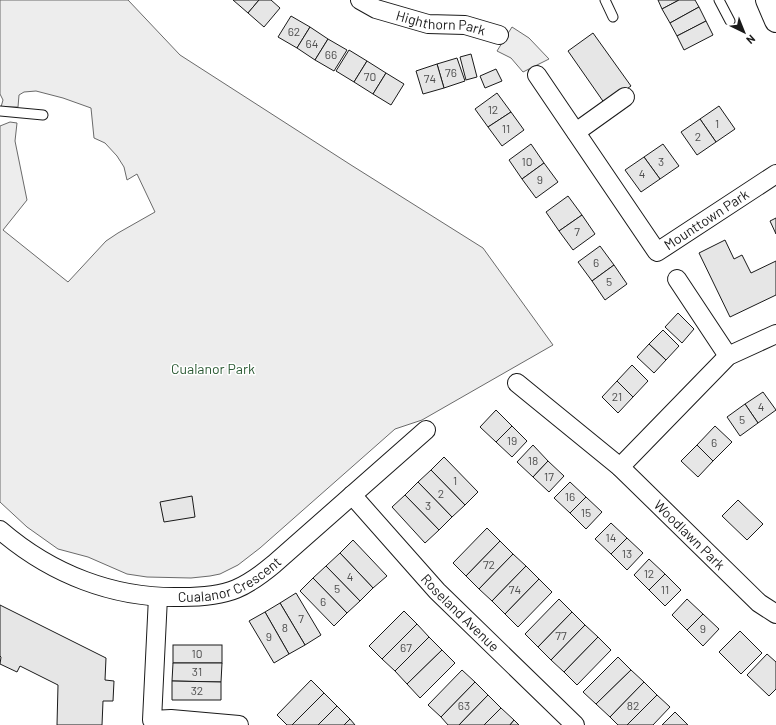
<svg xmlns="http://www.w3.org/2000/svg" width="776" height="725" font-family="Barlow,sans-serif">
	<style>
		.built { fill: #ededed; stroke: #6a6a6a }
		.building { fill: #e6e6e6; stroke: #1a1a1a }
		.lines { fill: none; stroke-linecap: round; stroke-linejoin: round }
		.lane-casing { stroke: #1a1a1a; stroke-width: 11 }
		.street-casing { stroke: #1a1a1a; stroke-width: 20 }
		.secondary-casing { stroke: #1a1a1a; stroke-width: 24 }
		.lane { stroke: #fff; stroke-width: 9 }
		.street { stroke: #fff; stroke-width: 18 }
		.secondary { stroke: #fff; stroke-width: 22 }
		.labels { text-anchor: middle; stroke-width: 3; stroke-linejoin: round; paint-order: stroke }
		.number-label { font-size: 12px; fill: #4d4d4d }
		.street-label { font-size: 14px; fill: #1a1a1a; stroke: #fff }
		.park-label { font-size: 14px; fill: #2b5a34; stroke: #fff }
	</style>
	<rect width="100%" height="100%" fill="#fff"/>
	<!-- built -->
	<g class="built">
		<path d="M0,0H128L180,55L351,165L483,248L553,345L422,420L395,429L260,548L238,565L220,574L210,576L191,578L147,577L127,574L88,557L58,549L27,527L0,502V126L10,122L17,123L15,141L27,200L3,230L68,282L106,241L118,233L155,212L137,174L127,180L124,167L117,156L105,143L94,138L91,108L63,98L36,91L24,92L19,95L18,107H1L3,100L0,94Z"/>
		<path d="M512,27L529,38L549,59L523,72L511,58L497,51Z"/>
	</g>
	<!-- building -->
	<g class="building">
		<path d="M233,0H259L248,13Z"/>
		<path d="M259,0H271L280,8L264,27L248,13Z"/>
		<path d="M658,0H679L662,9Z"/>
		<path d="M679,0H695L699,7L670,23L662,9Z"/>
		<path d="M699,7L706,21L677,36L670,23Z"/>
		<path d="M291,16L310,27L297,48L278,37Z"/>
		<path d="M706,21L713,35L684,50L677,36Z"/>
		<path d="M310,27L328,39L315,60L297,48Z"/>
		<path d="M593,33L631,86L605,104L568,51Z"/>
		<path d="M328,39L347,50L334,71L315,60Z"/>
		<path d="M349,50L367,61L354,82L336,71Z"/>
		<path d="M471,54L477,77L466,80L460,57Z"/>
		<path d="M457,58L465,81L444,88L437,64Z"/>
		<path d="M367,61L386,73L373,94L354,82Z"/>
		<path d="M437,64L444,88L423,94L416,71Z"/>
		<path d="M496,69L502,81L485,88L480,76Z"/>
		<path d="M386,73L404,84L391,105L373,94Z"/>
		<path d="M497,93L511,112L488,127L475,109Z"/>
		<path d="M719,106L735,129L716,142L700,119Z"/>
		<path d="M511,112L524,130L502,146L488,127Z"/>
		<path d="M700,119L716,142L697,155L681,132Z"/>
		<path d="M531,144L544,163L522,179L509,160Z"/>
		<path d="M663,144L679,166L660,179L644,157Z"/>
		<path d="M644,157L660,179L641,192L625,170Z"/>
		<path d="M544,163L558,182L536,198L522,179Z"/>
		<path d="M568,196L582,215L559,231L546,212Z"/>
		<path d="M582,215L595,234L573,250L559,231Z"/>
		<path d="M776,218V234L770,221Z"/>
		<path d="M725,240L734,259L742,255L751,273L776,261V295L730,317L699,253Z"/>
		<path d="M600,246L614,265L592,281L578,262Z"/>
		<path d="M614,265L627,284L605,300L592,281Z"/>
		<path d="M678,313L694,329L682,343L665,327Z"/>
		<path d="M663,330L679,346L666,360L649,344Z"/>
		<path d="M649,344L666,360L654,373L637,357Z"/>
		<path d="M632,365L648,381L633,397L617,381Z"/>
		<path d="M617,381L633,397L618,413L602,397Z"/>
		<path d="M763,392L776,410L758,423L745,404Z"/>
		<path d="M745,404L758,423L740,436L727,417Z"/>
		<path d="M496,410L512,426L496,442L480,427Z"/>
		<path d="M512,426L527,441L512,457L496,442Z"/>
		<path d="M715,426L732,442L713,461L697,445Z"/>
		<path d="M533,445L548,461L533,477L517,462Z"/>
		<path d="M697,445L713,461L698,477L681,461Z"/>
		<path d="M444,457L478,492L465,505L431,470Z"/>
		<path d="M548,461L564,476L549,492L533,477Z"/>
		<path d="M431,470L465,505L452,517L418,482Z"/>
		<path d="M418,482L452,517L439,530L405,495Z"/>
		<path d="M570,482L586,497L570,513L554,498Z"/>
		<path d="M405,495L439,530L425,543L392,507Z"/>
		<path d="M192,496L195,517L164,522L160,502Z"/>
		<path d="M586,497L602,512L586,529L570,513Z"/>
		<path d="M738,500L763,524L747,540L722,516Z"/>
		<path d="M611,523L627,538L611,554L595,539Z"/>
		<path d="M487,528L500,541L466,576L453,563Z"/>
		<path d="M627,538L643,553L627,570L611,554Z"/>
		<path d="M353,540L387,576L373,588L340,553Z"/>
		<path d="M500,541L513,554L479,589L466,576Z"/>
		<path d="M340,553L373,588L360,601L326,566Z"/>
		<path d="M513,554L526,566L492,601L479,589Z"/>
		<path d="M649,559L665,574L649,590L634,575Z"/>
		<path d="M326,566L360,601L347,613L313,578Z"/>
		<path d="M526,566L539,579L505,614L492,601Z"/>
		<path d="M665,574L681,590L665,606L649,590Z"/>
		<path d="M313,578L347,613L334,626L300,591Z"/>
		<path d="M539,579L552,592L518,627L505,614Z"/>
		<path d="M296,593L321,635L305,645L280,603Z"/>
		<path d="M559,599L572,612L538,647L525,634Z"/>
		<path d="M687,599L703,614L687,630L672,615Z"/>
		<path d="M280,603L305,645L289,654L265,612Z"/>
		<path d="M0,605L106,658L105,680L114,681L113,701H103L102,725H57L58,685L20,666L17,672L0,664L1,657L0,656Z"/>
		<path d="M404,611L417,624L382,659L369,646Z"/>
		<path d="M265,612L289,654L274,663L249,621Z"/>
		<path d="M572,612L585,625L551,660L538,647Z"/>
		<path d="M703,614L719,629L703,646L687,630Z"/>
		<path d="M417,624L429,637L395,671L382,659Z"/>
		<path d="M585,625L598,637L564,672L551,660Z"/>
		<path d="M740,631L762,653L741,674L719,652Z"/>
		<path d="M429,637L442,650L407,684L395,671Z"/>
		<path d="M598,637L611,650L577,685L564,672Z"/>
		<rect x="173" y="645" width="49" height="18"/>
		<path d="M442,650L455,663L420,698L407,684Z"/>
		<path d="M767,654L776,662V689L769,696L747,675Z"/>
		<path d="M618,657L631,670L596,704L583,692Z"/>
		<path d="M173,663H222L221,682L172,681Z"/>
		<path d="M462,670L475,682L441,717L428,705Z"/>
		<path d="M631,670L644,682L610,717L596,704Z"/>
		<path d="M311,680L324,693L292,725H287L277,715Z"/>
		<path d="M172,681L221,682V700H172Z"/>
		<path d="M475,682L488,695L459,725H448L441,717Z"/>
		<path d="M644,682L657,695L627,725H618L610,717Z"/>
		<path d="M324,693L337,706L318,725H292Z"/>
		<path d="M488,695L501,708L484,725H459Z"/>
		<path d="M657,695L670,707L653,725H627Z"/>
		<path d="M337,706L350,719L344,725H318Z"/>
		<path d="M501,708L514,720L510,725H484Z"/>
		<path d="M675,712L688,725H662Z"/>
		<path d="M350,719L355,725H344Z"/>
		<path d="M514,720L519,725H510Z"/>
	</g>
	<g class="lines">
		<!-- lane casing -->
		<g class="lane-casing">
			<g id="lane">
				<path d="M605,0L613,17"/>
				<path d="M719,0L730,21"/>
				<path d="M0,111L43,115"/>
			</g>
		</g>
		<!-- street casing -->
		<g class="street-casing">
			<g id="street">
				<path id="s1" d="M360,0L376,9L428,24L465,25L499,35"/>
				<path id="s2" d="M537,75L657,252L776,174"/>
				<path d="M576,132L625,97"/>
				<path d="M677,279L728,356"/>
				<path id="s3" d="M517,383L620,467L759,603L776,614"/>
				<path d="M620,467L728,356L776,334"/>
				<path id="s4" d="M352,495L437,591L575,725"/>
				<path id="s5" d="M0,530C51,574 114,599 182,597C200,597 219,596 236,589C250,583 262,574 274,564L426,430"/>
				<path d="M158,597L152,720L171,719L239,725"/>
			</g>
		</g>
		<!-- secondary casing -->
		<g class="secondary-casing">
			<path id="secondary" d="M767,0L776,21"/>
		</g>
		<!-- lane -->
		<use href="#lane" class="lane"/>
		<!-- street -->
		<use href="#street" class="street"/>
		<!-- secondary -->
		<use href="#secondary" class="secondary"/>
	</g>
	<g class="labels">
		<!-- number labels -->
		<g class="number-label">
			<text x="294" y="36">62</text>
			<text x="312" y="48">64</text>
			<text x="331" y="59">66</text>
			<text x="451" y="77">76</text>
			<text x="370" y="81">70</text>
			<text x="430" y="83">74</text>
			<text x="493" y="114">12</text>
			<text x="717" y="128">1</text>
			<text x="506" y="133">11</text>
			<text x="698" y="141">2</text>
			<text x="527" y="166">10</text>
			<text x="661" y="166">3</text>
			<text x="642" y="178">4</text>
			<text x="540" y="184">9</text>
			<text x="577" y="236">7</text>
			<text x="596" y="267">6</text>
			<text x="609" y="286">5</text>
			<text x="617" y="401">21</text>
			<text x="761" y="411">4</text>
			<text x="742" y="424">5</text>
			<text x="512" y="445">19</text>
			<text x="714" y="447">6</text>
			<text x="533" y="465">18</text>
			<text x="549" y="481">17</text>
			<text x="455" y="485">1</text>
			<text x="441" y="498">2</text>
			<text x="570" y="501">16</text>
			<text x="428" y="510">3</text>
			<text x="586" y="517">15</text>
			<text x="611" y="542">14</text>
			<text x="627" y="558">13</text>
			<text x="489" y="569">72</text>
			<text x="649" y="578">12</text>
			<text x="350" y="581">4</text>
			<text x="337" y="593">5</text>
			<text x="515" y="594">74</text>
			<text x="665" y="594">11</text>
			<text x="323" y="606">6</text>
			<text x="301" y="623">7</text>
			<text x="285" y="632">8</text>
			<text x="703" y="633">9</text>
			<text x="561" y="640">77</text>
			<text x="269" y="641">9</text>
			<text x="406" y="652">67</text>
			<text x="197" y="658">10</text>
			<text x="197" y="676">31</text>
			<text x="197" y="695">32</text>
			<text x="464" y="710">63</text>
			<text x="633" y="710">82</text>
		</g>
		<!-- street labels -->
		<g class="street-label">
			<text dy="5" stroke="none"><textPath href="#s1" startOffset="85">Highthorn Park</textPath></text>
			<text dy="5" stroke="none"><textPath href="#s2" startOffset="273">Mounttown Park</textPath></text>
			<text dy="5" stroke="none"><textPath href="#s3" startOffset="230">Woodlawn Park</textPath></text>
			<text dy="5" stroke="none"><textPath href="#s5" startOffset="250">Cualanor Crescent</textPath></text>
			<text dy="5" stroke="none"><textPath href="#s4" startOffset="160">Roseland Avenue</textPath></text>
		</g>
		<!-- park labels -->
		<g class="park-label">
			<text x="213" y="374">Cualanor Park</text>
		</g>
	</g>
	<!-- north arrow -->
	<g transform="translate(744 32) rotate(137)" stroke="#ffffff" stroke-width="3" paint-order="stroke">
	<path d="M0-3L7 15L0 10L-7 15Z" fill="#1a1a1a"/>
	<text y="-6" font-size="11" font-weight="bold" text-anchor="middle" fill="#1a1a1a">N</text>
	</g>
</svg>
